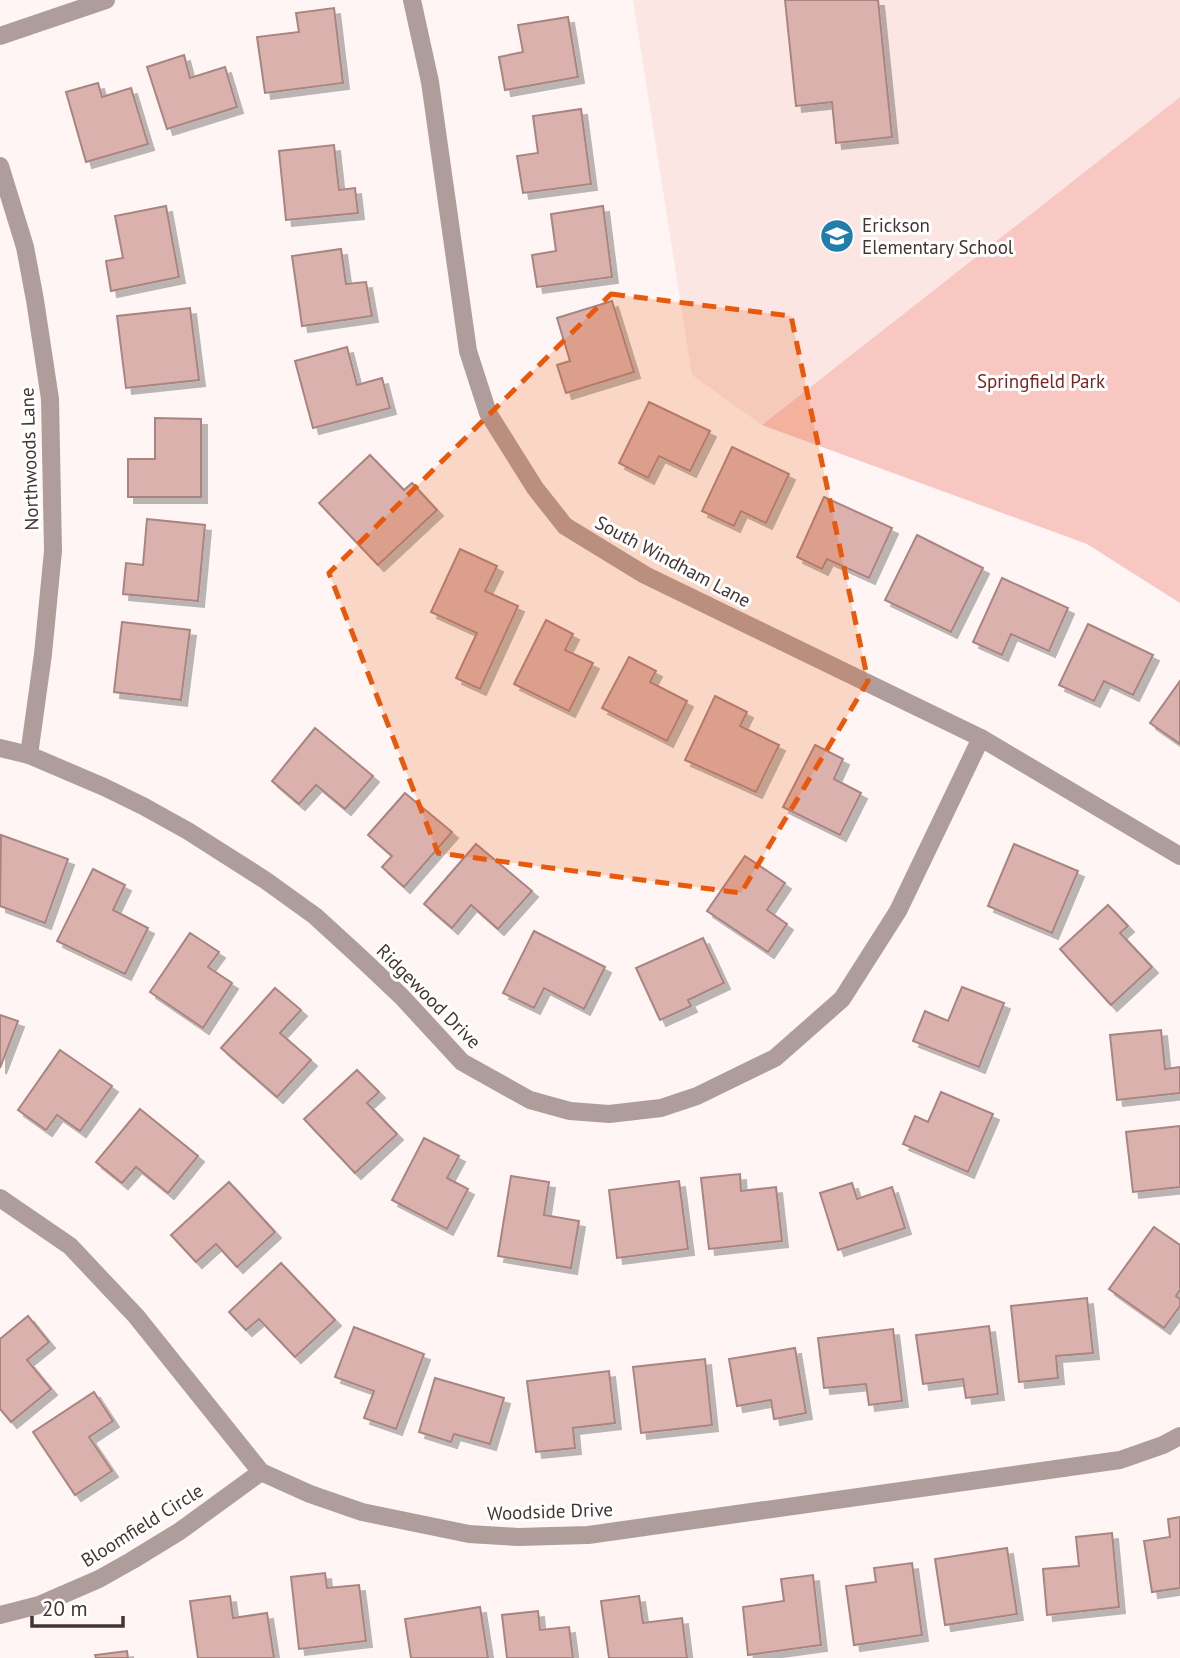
<svg xmlns="http://www.w3.org/2000/svg" width="1180" height="1658" font-family="'PT Sans',sans-serif">
	<style>
		.built { fill: #fbe6e4 }
		.green { fill: #f8c7c2 }
		.building { fill: #dab1ad; stroke: #aa8480; stroke-width: 2; filter: url(#shadow) }
		.lines { fill: none; stroke-linecap: round; stroke-linejoin: round }
		.street { stroke: #af9d9b; stroke-width: 18 }
		.marked { fill: #e8590c; fill-opacity: 0.2; stroke: #e8590c; stroke-width: 5; stroke-dasharray: 14 9; stroke-linejoin: round }
		.labels { text-anchor: middle; stroke-width: 6; stroke-linejoin: round; paint-order: stroke }
		.poi-label { font-size: 19px; fill: #443432; stroke: #fff; text-anchor: start }
		.park-label { font-size: 19px; fill: #792524; stroke: #fff }
		.street-label { font-size: 19px; fill: #443432; stroke: #fff }
	</style>
	<defs>
		<filter id="shadow"><feDropShadow dx="6" dy="6" stdDeviation="0" flood-color="#0004"/></filter>
	</defs>
	<rect width="100%" height="100%" fill="#fef5f4"/>
	<!-- built -->
	<path class="built" d="M633,0H1180V97L762,425L692,375Z"/>
	<!-- green -->
	<path class="green" d="M1180,97V603L1087,544L762,425Z"/>
	<!-- building -->
	<g class="building">
		<path d="M785,0H878L892,137L836,143L832,102L796,106Z"/>
		<path d="M334,8L343,83L265,93L257,37L299,32L296,13Z"/>
		<path d="M568,17L578,77L505,90L499,57L523,52L518,25Z"/>
		<path d="M184,55L190,78L225,67L237,107L167,129L147,67Z"/>
		<path d="M98,83L102,97L131,88L148,144L86,162L66,92Z"/>
		<path d="M581,109L591,184L523,193L517,156L538,153L533,116Z"/>
		<path d="M334,145L339,190L355,188L358,213L286,220L279,151Z"/>
		<path d="M166,206L179,277L111,291L106,261L123,258L115,216Z"/>
		<path d="M603,206L612,277L537,287L532,255L556,251L551,214Z"/>
		<path d="M341,249L346,284L366,282L372,316L302,326L292,256Z"/>
		<path d="M612,301L634,372L566,393L557,365L570,361L557,318Z"/>
		<path d="M190,308L199,380L126,388L117,316Z"/>
		<path d="M347,347L357,385L382,378L390,408L313,428L295,361Z"/>
		<path d="M649,402L710,431L690,471L659,456L648,478L619,463Z"/>
		<path d="M155,418L201,419V497H128V459H155Z"/>
		<path d="M732,447L789,474L766,523L741,511L734,526L702,511Z"/>
		<path d="M370,455L404,490L412,483L437,510L378,565L319,503Z"/>
		<path d="M824,497L892,528L869,578L827,559L822,569L797,557Z"/>
		<path d="M147,519L205,525L198,601L123,594L126,563L143,565Z"/>
		<path d="M917,535L983,568L951,632L885,600Z"/>
		<path d="M460,549L497,566L485,591L518,606L480,689L456,678L477,633L431,612Z"/>
		<path d="M1002,578L1068,608L1049,651L1011,634L1002,655L973,642Z"/>
		<path d="M546,620L573,634L565,650L593,663L569,711L514,684Z"/>
		<path d="M122,622L190,630L181,700L114,692Z"/>
		<path d="M1088,624L1153,655L1133,695L1104,681L1094,701L1059,685Z"/>
		<path d="M629,657L656,671L650,682L687,701L667,741L602,708Z"/>
		<path d="M1180,681V744L1150,723Z"/>
		<path d="M715,696L747,712L740,726L779,745L756,792L685,760Z"/>
		<path d="M315,728L373,776L345,809L316,785L299,804L272,781Z"/>
		<path d="M815,745L843,759L834,779L861,793L840,835L783,807Z"/>
		<path d="M405,793L452,832L404,887L382,867L392,856L368,835Z"/>
		<path d="M1,835L68,859L45,923L0,906Z"/>
		<path d="M476,844L532,891L498,929L471,905L452,928L424,904Z"/>
		<path d="M1014,844L1078,871L1052,933L988,906Z"/>
		<path d="M745,856L785,883L767,910L787,924L768,952L707,911Z"/>
		<path d="M93,869L125,885L113,910L148,928L125,974L57,941Z"/>
		<path d="M1108,905L1128,926L1120,933L1152,967L1111,1005L1060,949Z"/>
		<path d="M534,931L605,967L584,1009L544,988L534,1008L503,993Z"/>
		<path d="M190,933L219,952L208,967L232,983L203,1028L150,992Z"/>
		<path d="M703,938L724,983L688,1000L691,1006L660,1020L636,968Z"/>
		<path d="M962,987L1004,1003L979,1067L913,1041L925,1011L948,1021Z"/>
		<path d="M275,988L301,1010L280,1033L311,1060L277,1097L221,1048Z"/>
		<path d="M0,1015L18,1021L0,1068Z"/>
		<path d="M1161,1030L1165,1069L1180,1067V1093L1117,1100L1110,1035Z"/>
		<path d="M60,1050L112,1086L80,1131L57,1115L46,1130L18,1110Z"/>
		<path d="M357,1070L379,1092L367,1103L397,1134L355,1173L304,1119Z"/>
		<path d="M941,1092L993,1114L968,1172L903,1144L915,1116L928,1122Z"/>
		<path d="M140,1109L198,1156L168,1193L136,1167L122,1183L96,1162Z"/>
		<path d="M1180,1126V1187L1133,1192L1126,1132Z"/>
		<path d="M424,1138L459,1156L447,1178L468,1189L447,1229L392,1200Z"/>
		<path d="M740,1174L741,1191L776,1187L782,1241L709,1249L701,1178Z"/>
		<path d="M511,1176L549,1182L544,1215L579,1221L571,1268L498,1256Z"/>
		<path d="M679,1181L688,1249L617,1258L609,1190Z"/>
		<path d="M229,1182L275,1232L237,1267L216,1244L196,1262L171,1235Z"/>
		<path d="M852,1183L857,1199L892,1187L905,1228L838,1250L820,1193Z"/>
		<path d="M1154,1227L1180,1245V1290L1176,1296L1180,1299V1306L1164,1328L1109,1289Z"/>
		<path d="M281,1263L335,1320L295,1357L259,1319L246,1330L229,1312Z"/>
		<path d="M1087,1298L1093,1353L1056,1356L1058,1378L1019,1382L1011,1306Z"/>
		<path d="M28,1316L49,1342L27,1360L51,1389L11,1422L0,1409V1339Z"/>
		<path d="M989,1326L998,1394L966,1398L963,1379L923,1384L916,1335Z"/>
		<path d="M354,1327L424,1354L396,1429L364,1418L374,1391L335,1377Z"/>
		<path d="M893,1329L902,1401L869,1405L866,1384L824,1388L818,1338Z"/>
		<path d="M795,1348L806,1413L774,1419L771,1400L737,1406L729,1359Z"/>
		<path d="M705,1359L712,1425L641,1433L633,1367Z"/>
		<path d="M609,1371L615,1423L573,1428L575,1448L536,1452L527,1381Z"/>
		<path d="M435,1378L504,1398L490,1444L454,1434L451,1442L419,1432Z"/>
		<path d="M94,1392L113,1421L89,1437L112,1471L75,1495L33,1432Z"/>
		<path d="M1180,1517V1588L1152,1592L1144,1541L1170,1537L1168,1519Z"/>
		<path d="M1112,1533L1119,1607L1047,1615L1043,1569L1079,1566L1076,1537Z"/>
		<path d="M1007,1548L1017,1614L945,1625L935,1559Z"/>
		<path d="M912,1563L922,1635L854,1645L846,1586L876,1582L874,1568Z"/>
		<path d="M325,1573L327,1588L359,1585L366,1641L299,1649L291,1577Z"/>
		<path d="M813,1575L821,1645L748,1655L743,1607L784,1601L781,1579Z"/>
		<path d="M230,1596L233,1618L267,1613L274,1658H198L190,1601Z"/>
		<path d="M639,1596L643,1623L682,1618L687,1658H609L601,1601Z"/>
		<path d="M480,1607L488,1658H411L405,1619Z"/>
		<path d="M538,1611L540,1630L569,1627L573,1658H507L502,1615Z"/>
		<path d="M127,1651L128,1658H96L95,1655Z"/>
	</g>
	<g class="lines">
		<!-- street -->
		<g class="street">
			<path d="M412,0L430,82L468,351L488,413L535,488L565,526L645,575L981,738L1180,856"/>
			<path d="M0,36L106,0"/>
			<path d="M0,166L25,247L35,300L50,399L53,551L43,654L29,755"/>
			<path d="M0,748L29,755L104,787L143,806L188,831L265,880L315,916L362,959L402,997L462,1062L530,1100L570,1111L609,1114L661,1108L697,1096L775,1058L842,999L898,911L981,738"/>
			<path d="M0,1198L70,1246L136,1316L261,1472L310,1494L362,1512L469,1534L518,1537L588,1535L1120,1460L1163,1445L1180,1436"/>
			<path d="M0,1615L39,1605L99,1579L131,1561L180,1531L261,1472"/>
		</g>
	</g>
	<!-- marked area -->
	<path class="marked" d="M611,294L791,316L868,681L741,893L438,853L329,573Z"/>
	<!-- icons -->
	<defs>
		<g id="school-disc" transform="scale(1.75)"><circle r="9.5" fill="#217eab" stroke="#fff"/><path d="M0-5L7-2L0 1L-7-2ZM-4 1L0 2.5L4 1V4Q0 6-4 4Z" fill="#fff"/></g>
	</defs>
	<g fill-rule="evenodd">
		<use href="#school-disc" x="837" y="236"/>
	</g>
	<g class="labels">
		<!-- poi labels -->
		<g class="poi-label">
			<text x="862" y="232">Erickson<tspan x="862" dy="22">Elementary School</tspan></text>
		</g>
		<!-- park labels -->
		<g class="park-label">
			<text x="1041" y="388">Springfield Park</text>
		</g>
		<!-- street labels -->
		<g class="street-label">
			<text transform="translate(29 459) rotate(-92)" y="7">Northwoods Lane</text>
			<text transform="translate(673 561) rotate(28)" y="7">South Windham Lane</text>
			<text transform="translate(429 996) rotate(45)" y="7">Ridgewood Drive</text>
			<text transform="translate(550 1511) rotate(-2)" y="7">Woodside Drive</text>
			<text transform="translate(142 1525) rotate(-32)" y="7">Bloomfield Circle</text>
		</g>
	</g>
	<!-- scale -->
	<path d="M32 1616v10h91v-10" fill="none" stroke="#443432" stroke-width="3.5"/>
	<text x="42" y="1616" font-size="21" fill="#443432" stroke="#ffffff" stroke-width="5" paint-order="stroke">20 m</text>
</svg>
